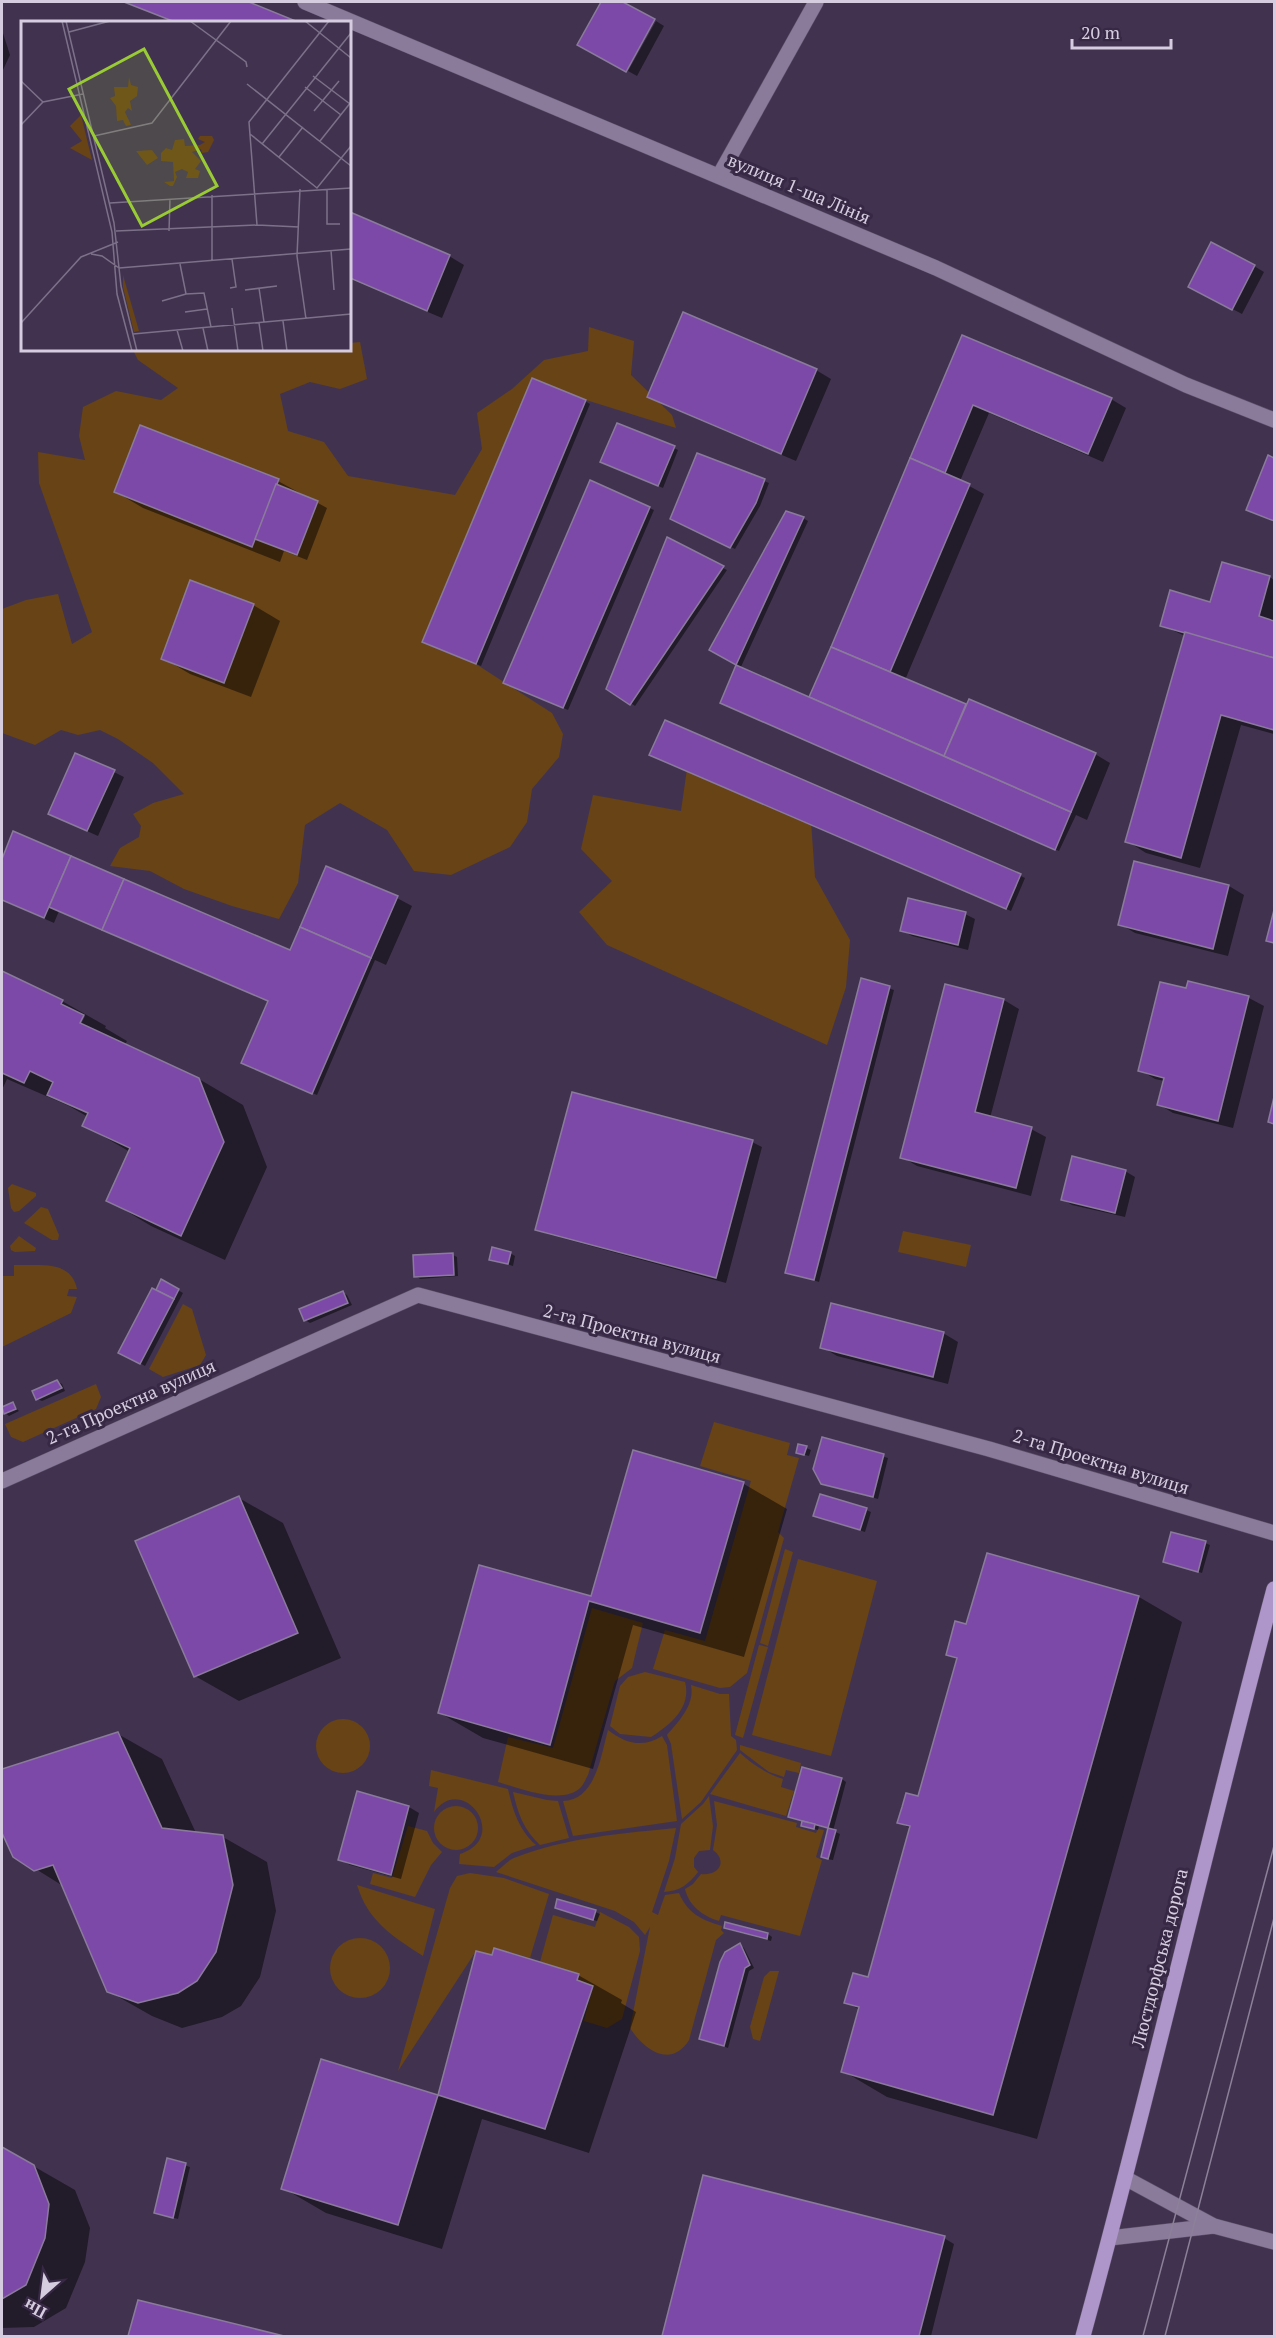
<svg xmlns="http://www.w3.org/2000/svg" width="1276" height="2338" font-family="'PT Serif',serif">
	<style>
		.green { fill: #684316 }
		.shadow { fill: #0007; fill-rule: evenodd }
		.building { fill: #7d49a9; stroke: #8a7b9b; stroke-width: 1.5 }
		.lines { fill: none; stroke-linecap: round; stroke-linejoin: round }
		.minor-casing { stroke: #5c5068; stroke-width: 16 }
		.tertiary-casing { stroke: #5c5068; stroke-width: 16 }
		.primary-casing { stroke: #5c5068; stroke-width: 16 }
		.minor { stroke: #8a7b9b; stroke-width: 15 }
		.tertiary { stroke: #8a7b9b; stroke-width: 15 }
		.primary { stroke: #af96ca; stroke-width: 15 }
		.tram { stroke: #8c8198; stroke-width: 1.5 }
		.labels { text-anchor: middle; stroke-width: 6; stroke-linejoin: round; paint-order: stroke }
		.street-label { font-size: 18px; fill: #d5cddf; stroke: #372945 }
		.inset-road { fill: none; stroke: #7c7189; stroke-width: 1.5 }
		.view { fill: #99cb35; fill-opacity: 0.15; stroke: #99cb35; stroke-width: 3 }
		.inset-edge { fill: none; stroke: #d5cddf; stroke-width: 3 }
	</style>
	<rect width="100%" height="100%" fill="#413350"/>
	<!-- green -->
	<g class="green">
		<path d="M589,327L634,341L631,375L672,415L676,428L586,400L532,378L422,642L476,664L552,713L563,734L559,757L532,789L527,822L510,847L451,875L414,871L387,830L340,803L305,825L298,883L279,919L232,906L184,889L150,871L110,866L120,848L139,837L141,826L133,814L153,803L184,794L153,763L118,739L100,730L78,735L61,730L35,745L2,733V609L26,600L58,594L72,644L92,632L39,483L38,452L85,460L79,436L83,407L116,391L161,400L178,388L138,360L133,350H350V343L360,342L367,379L340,389L310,382L280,394L288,431L324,442L348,476L455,495L482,449L477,413L512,389L544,360L588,351Z"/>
		<path d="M687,769L810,808L815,877L850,940L846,987L827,1045L607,945L579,912L612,881L581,849L593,795L681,811Z"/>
		<path d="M12,1184L36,1193V1196L19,1211L14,1212L11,1208L8,1188Z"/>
		<path d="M41,1207L48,1209L59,1235L58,1240H52L24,1223Z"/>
		<path d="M903,1231L971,1245L966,1267L898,1252Z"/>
		<path d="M19,1236L36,1248L35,1251L15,1252L11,1250L10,1246Z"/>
		<path d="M14,1265C38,1266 71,1259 77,1289H69L67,1296L77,1297L71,1313L2,1347V1276H14Z"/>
		<path d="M183,1304L192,1309L206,1355L200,1365L163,1377L149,1369Z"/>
		<path d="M96,1384L101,1397L96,1409L23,1442L11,1437L5,1424Z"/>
		<path d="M714,1422L790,1443L787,1455L799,1458L778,1532L784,1538L747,1673L730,1687L720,1688L653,1669L665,1630L705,1641L751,1481L700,1466Z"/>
		<path d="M785,1549L793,1552L768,1646L760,1643Z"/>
		<path d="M798,1559L877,1581L831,1756L752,1735Z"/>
		<path d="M592,1608L643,1623L632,1668L615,1681L588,1775C586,1778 584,1784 581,1787C563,1806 519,1788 498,1782L508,1737L553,1748Z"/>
		<path d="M759,1645L768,1647L743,1738L735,1735Z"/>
		<path d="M645,1672L685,1682C692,1707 670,1725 651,1737L620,1734L610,1726L620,1686L628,1677Z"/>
		<path d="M691,1685L720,1694H729L731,1736L736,1740L737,1750L701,1802L682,1819L671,1744L667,1735C679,1721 695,1705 691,1685Z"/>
		<circle cx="343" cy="1746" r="27"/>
		<path d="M608,1730C626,1744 643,1748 662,1736L667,1745L677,1821L573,1836L563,1801C596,1800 601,1755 608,1730Z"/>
		<path d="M740,1745L801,1763L799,1773L786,1770L784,1777L769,1772L740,1750Z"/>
		<path d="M740,1753C753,1765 766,1773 783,1779L781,1787L794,1791L786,1816L710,1794Z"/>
		<path d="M431,1770L508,1789C513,1811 519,1830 536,1845L512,1853L494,1867L459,1864L460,1854C511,1838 463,1772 434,1812L438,1788L429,1786Z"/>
		<path d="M513,1792L547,1800L558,1801L569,1838L540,1845C524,1830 518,1814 513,1792Z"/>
		<path d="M709,1796L713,1826L710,1850L699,1851L694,1858V1867L698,1872C689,1884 680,1891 664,1892L675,1858L681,1824L703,1804Z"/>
		<path d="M714,1801L797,1823L796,1827L816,1833L818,1829L824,1830L816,1857L822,1860L800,1936L721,1915L719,1921C703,1916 689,1906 685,1889L693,1884L701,1874C719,1876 728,1861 713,1850L717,1825Z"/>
		<circle cx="456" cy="1828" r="22"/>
		<path d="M408,1826L427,1831L433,1843L442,1852L431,1865L415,1897L370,1884L373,1873L392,1878Z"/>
		<path d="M676,1828L669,1861L652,1912L658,1915L665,1895L679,1893C688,1914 702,1920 722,1926L721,1930L724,1933L716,1940L689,2040C671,2069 644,2050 630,2028L650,1927L645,1935L634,1922L615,1911L496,1872C502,1867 507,1861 514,1858C564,1838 623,1833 676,1828Z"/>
		<path d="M470,1873L504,1878L549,1894L530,1958L495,1948L492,1955L476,1951L398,2071L450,1888L457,1876Z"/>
		<path d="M357,1885L435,1909L423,1956C392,1936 368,1921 357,1885Z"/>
		<path d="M600,1912L629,1927L639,1937L640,1951L622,2019L607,2028L584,2021L593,1986L577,1980L578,1974L540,1962L553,1915L595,1927Z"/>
		<circle cx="360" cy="1968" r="30"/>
		<path d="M770,1971H779L760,2041L753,2039L750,2027L764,1977Z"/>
	</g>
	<!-- shadow -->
	<g class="shadow">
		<path d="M126,2H245L296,22H176Z"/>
		<path d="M656,21L664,26L637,76L628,71Z"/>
		<path d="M2,30L10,55L2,72Z"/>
		<path d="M350,214L449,256L464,265L442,318L350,279Z"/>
		<path d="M1254,266L1264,272L1242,314L1200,292Z"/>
		<path d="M963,337L1111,399L1126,408L1103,462L989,413L960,481L984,494L905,680L967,706L1095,754L1110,763L1087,820L1076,815L1059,851L722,703L738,665L711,649L803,518L808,521L740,669L816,702L817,700L811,697Z"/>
		<path d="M816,370L831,379L796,461L664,405L649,397Z"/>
		<path d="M585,401L590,404L481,666L429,644Z"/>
		<path d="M674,448L678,450L663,488L607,464Z"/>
		<path d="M698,455L769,483L760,506L735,549L676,521Z"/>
		<path d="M1269,457L1274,459V522L1248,509Z"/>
		<path d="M278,481L327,508L307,560L284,551L280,562L143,508L116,492Z"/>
		<path d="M591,482L654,510L568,710L510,685Z"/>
		<path d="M667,539L727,570L635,706L608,688Z"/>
		<path d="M1270,577L1274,580V734L1241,725L1200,868L1146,853L1127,841L1185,636L1161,625Z"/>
		<path d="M253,605L280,621L251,697L190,674L163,658Z"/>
		<path d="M665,722L1021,876L1025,878L1011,911L656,757Z"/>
		<path d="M114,772L124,777L98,836L60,819Z"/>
		<path d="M14,833L290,952L397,898L412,906L386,965L375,960L317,1095L247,1065L269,1001L59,911L54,923L2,900V862Z"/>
		<path d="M1229,886L1244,895L1228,956L1135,933L1120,924Z"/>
		<path d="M965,914L975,919L968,950L912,936L902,930Z"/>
		<path d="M2,973L62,1001L106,1026L105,1028L127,1041L125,1045L199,1079L243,1105L267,1167L225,1260L151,1226L108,1200L130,1152L84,1125L88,1117L69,1106L7,1079L2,1090ZM82,1016H85L78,1030L76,1029Z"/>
		<path d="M862,980L894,990L819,1282L787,1272Z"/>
		<path d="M1189,982L1249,998L1264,1006L1233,1128L1173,1113L1158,1104L1164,1081L1155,1079L1140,1070L1187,990Z"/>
		<path d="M946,986L1004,1000L1019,1009L990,1118L1031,1129L1046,1137L1031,1196L917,1166L902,1157Z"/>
		<path d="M752,1142L762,1147L726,1283L547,1234L537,1229Z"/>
		<path d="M1125,1171L1135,1177L1125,1217L1072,1205L1062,1199Z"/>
		<path d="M510,1253L515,1256L513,1266L491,1259Z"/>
		<path d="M453,1255L457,1257L458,1276L420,1279L416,1276Z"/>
		<path d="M162,1281L183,1293L145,1366L120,1352Z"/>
		<path d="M343,1293L347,1295L352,1305L310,1323L305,1320Z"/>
		<path d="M943,1333L958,1342L948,1384L837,1356L822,1347Z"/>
		<path d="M57,1381L62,1384L65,1391L42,1401L37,1399Z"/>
		<path d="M12,1404L19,1411L9,1416L5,1413Z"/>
		<path d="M823,1439L888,1458L878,1499L828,1485Z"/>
		<path d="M806,1448L811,1450L809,1456L802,1454Z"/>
		<path d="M634,1452L744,1484L787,1509L744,1657L633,1625L593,1769L483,1738L440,1713L592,1598Z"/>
		<path d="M239,1498L283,1523L341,1658L239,1701L195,1676Z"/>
		<path d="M866,1510L871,1512L865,1532L819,1518Z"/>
		<path d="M1205,1543L1210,1545L1202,1573L1165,1561Z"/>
		<path d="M1139,1597L1182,1622L1037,2139L887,2097L843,2071L860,2010L846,2002L869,1979L911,1829L899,1822L919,1798L958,1660L947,1654L968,1626Z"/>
		<path d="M118,1734L162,1759L196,1833L223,1837L267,1862L276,1911L260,1977L241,2006L222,2017L182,2028L152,2016L108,1991L63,1886L15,1856L2,1830V1771Z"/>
		<path d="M842,1779L846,1782L833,1831L840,1834L833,1860L827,1859L830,1829L819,1826L818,1830L807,1827L802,1825L803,1821L790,1816Z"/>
		<path d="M358,1793L409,1807L419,1813L401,1879L350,1865L340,1860Z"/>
		<path d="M556,1908L595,1912L600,1914L597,1921Z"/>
		<path d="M726,1924L768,1934L772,1937L771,1941L730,1930L725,1928Z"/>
		<path d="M740,1945L744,1948L754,1968L749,1971L728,2048L701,2038Z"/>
		<path d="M477,1952L578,1975L622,2000L621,2003L636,2012L589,2153L482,2119L442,2249L326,2213L283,2188L322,2061L439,2097Z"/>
		<path d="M2,2148L75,2190L90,2228L85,2262L66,2308L34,2327L2,2328Z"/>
		<path d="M168,2160L190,2167L178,2219L156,2213Z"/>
		<path d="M704,2177L944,2238L954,2244L931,2336H664Z"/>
		<path d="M139,2302L278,2336H130Z"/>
	</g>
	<!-- building -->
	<g class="building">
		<path d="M124,2H249L298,22H175Z"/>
		<path d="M601,2H623L655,19L626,72L577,45Z"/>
		<path d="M350,212L450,255L427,311L350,278Z"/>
		<path d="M1211,242L1255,265L1232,310L1188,287Z"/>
		<path d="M683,312L817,369L781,454L647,397Z"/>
		<path d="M962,335L1112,398L1088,454L973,405L945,473L910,458Z"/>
		<path d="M532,378L586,400L476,664L422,642Z"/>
		<path d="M617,423L675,446L658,486L600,462Z"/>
		<path d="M140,425L279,479L252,547L114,492Z"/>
		<path d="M697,453L765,479L756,503L730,548L670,519Z"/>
		<path d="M1268,455L1274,458V521L1246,510Z"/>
		<path d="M910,458L970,484L890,672L831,647Z"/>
		<path d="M590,480L650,507L563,708L503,683Z"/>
		<path d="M276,484L318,501L297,555L255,539Z"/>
		<path d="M786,511L804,517L736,665L709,650Z"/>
		<path d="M667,537L724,566L630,705L606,689Z"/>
		<path d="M1222,562L1270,576L1259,616L1274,621V658L1160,626L1170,590L1210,602Z"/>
		<path d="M190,580L254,604L224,683L161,659Z"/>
		<path d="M1185,632L1274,658V730L1221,715L1181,858L1125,842Z"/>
		<path d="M831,647L966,704L944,756L809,697Z"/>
		<path d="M736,665L1071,812L1055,850L720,703Z"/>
		<path d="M969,699L1096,753L1071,812L944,756Z"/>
		<path d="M665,720L1021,874L1006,909L649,755Z"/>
		<path d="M75,753L115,770L87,831L48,814Z"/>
		<path d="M13,831L71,856L44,918L2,900V859Z"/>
		<path d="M71,856L124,879L102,930L49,907Z"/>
		<path d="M1134,861L1229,885L1213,949L1118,925Z"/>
		<path d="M326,866L398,896L371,958L300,927Z"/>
		<path d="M124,879L290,950L300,927L371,958L312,1094L241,1063L268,1001L102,930Z"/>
		<path d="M908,898L966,912L958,945L900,931Z"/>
		<path d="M1274,910V943L1266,941Z"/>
		<path d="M2,971L63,1000L61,1004L84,1015L80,1023L199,1078L224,1142L181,1236L106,1201L130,1148L82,1126L88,1113L47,1095L53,1082L30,1071L24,1083L2,1073Z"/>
		<path d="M861,978L890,986L814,1280L785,1273Z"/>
		<path d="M1188,981L1249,996L1218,1121L1157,1105L1164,1078L1138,1071L1160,982L1186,988Z"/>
		<path d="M945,984L1004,999L975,1112L1032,1127L1016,1188L900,1158Z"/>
		<path d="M572,1092L753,1140L716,1278L535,1230Z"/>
		<path d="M1274,1097V1124L1268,1122Z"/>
		<path d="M1072,1156L1126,1170L1115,1213L1061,1200Z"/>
		<path d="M492,1247L511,1252L508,1264L489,1260Z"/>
		<path d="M453,1253L454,1275L414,1277L413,1255Z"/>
		<path d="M161,1279L179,1289L174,1299L156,1290Z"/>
		<path d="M152,1288L174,1299L140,1364L118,1353Z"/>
		<path d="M343,1291L348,1303L304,1321L299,1309Z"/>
		<path d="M831,1303L944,1332L933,1377L820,1348Z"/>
		<path d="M57,1380L62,1388L36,1400L32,1391Z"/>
		<path d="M13,1402L16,1409L4,1414L2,1407Z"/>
		<path d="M822,1437L884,1454L873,1497L821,1484L813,1469Z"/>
		<path d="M798,1444L807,1446L804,1455L796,1453Z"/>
		<path d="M633,1450L744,1482L700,1633L589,1601L550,1745L438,1713L479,1565L591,1596Z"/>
		<path d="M820,1494L867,1508L860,1530L813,1516Z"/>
		<path d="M239,1496L298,1633L194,1677L135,1541Z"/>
		<path d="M1171,1532L1206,1541L1198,1572L1163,1562Z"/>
		<path d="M987,1553L1139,1596L993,2115L841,2072L859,2007L844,2003L853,1973L868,1977L910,1826L897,1823L902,1807L906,1793L918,1796L957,1658L946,1655L955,1621L966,1624Z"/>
		<path d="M118,1732L162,1828L223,1835L233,1885L216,1952L197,1981L178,1993L138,2003L107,1992L53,1865L34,1871L13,1857L2,1833V1769Z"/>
		<path d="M802,1767L842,1778L828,1828L788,1817Z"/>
		<path d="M357,1791L409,1806L391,1875L338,1860Z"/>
		<path d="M802,1821L815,1824L814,1829L801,1826Z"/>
		<path d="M828,1828L836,1830L828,1859L821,1857Z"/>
		<path d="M557,1899L596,1910L593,1920L555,1908Z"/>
		<path d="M725,1922L768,1933L767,1939L724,1928Z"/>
		<path d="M740,1943L750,1965L745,1968L724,2046L699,2039L720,1962L725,1952Z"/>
		<path d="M494,1948L579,1974L577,1980L593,1986L545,2129L438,2095L476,1951L492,1955Z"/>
		<path d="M321,2059L438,2095L398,2225L281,2189Z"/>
		<path d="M2,2147L34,2165L49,2204L45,2238L26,2285L2,2299Z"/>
		<path d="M167,2158L186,2163L173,2218L154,2213Z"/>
		<path d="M703,2175L945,2236L919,2336H662Z"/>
		<path d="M138,2300L284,2336H128Z"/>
	</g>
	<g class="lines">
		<!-- minor casing -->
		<g class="minor-casing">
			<g id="minor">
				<path d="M305,2L936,268L1186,385L1274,420"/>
				<path d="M719,176L816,2"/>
				<path d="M2,1481L418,1295L989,1449L1274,1533"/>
			</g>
		</g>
		<!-- tertiary casing -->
		<g class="tertiary-casing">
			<g id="tertiary">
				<path d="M1125,2178L1214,2226L1274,2242"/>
				<path d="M1110,2238L1214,2226"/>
			</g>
		</g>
		<!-- primary casing -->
		<g class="primary-casing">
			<path id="primary" d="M1083,2336C1151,2088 1208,1837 1274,1589"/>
		</g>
		<!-- minor -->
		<use href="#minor" class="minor"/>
		<!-- tertiary -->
		<use href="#tertiary" class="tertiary"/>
		<!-- primary -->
		<use href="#primary" class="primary"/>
		<!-- tram -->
		<g class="tram">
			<path d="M1143,2336L1274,1846"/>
			<path d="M1165,2336L1274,1918"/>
		</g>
	</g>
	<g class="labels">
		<!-- street labels -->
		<g class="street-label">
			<text transform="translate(799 189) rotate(23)" y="6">вулиця 1-ша Лінія</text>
			<text transform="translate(632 1334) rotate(15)" y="6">2-га Проектна вулиця</text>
			<text transform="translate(131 1402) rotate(-24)" y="6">2-га Проектна вулиця</text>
			<text transform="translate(1101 1462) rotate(17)" y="6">2-га Проектна вулиця</text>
			<text transform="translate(1160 1958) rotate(-76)" y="6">Люстдорфська дорога</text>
		</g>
	</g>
	<!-- overview -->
	<g transform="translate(21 21)">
		<rect width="330" height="330" fill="#413350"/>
		<path d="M108,56L110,64L117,66L116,75L109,80L111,90L107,87L104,91L110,104L105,105L102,99L96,100L95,85L89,77L94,75L93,66H107ZM60,94L71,139L49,127L61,120L49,105ZM179,115H191L193,119L187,131L181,132L180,128L171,131L180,140L174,148L179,150L177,157H165L167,151L161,148L154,151L156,156L152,165H149L143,161L153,160L152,141L140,140V132L145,127L151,129L154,119L163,118L164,125L179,124L184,121L177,118ZM131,129L137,137L126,144L115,130ZM102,254L118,310L113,311L102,266Z" fill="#684316"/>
		<path class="inset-road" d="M41,0L91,211L96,273L111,330M45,0L93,202L100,265L116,330M169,0L225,41L226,46M284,0L330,37M48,11L89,0M292,55L329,83M0,60L22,81M226,63L330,145M284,66L320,94M293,90L318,60M0,104L22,81L62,73M229,113L296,167L330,125M73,115L131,102L210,0M299,120L330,81M241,123L330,12M258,136L282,106M279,168L276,235L285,298M306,169V203H319M89,182L330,167M236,204L228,101L308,0M95,210L236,204L278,206M148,210L149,178M310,229L313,269M70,233L81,235L98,247M191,239V174M159,243L165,273L183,272L190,306M98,247L330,228M209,267L215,266L211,238M238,267L243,301M224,269L256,265M141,280L165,273M211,287L217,330M164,291L186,288M262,300L266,330M0,302L60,236L97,221M238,302L242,330M182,307L187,330M156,309L162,330M112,313L330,293"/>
		<path class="view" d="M123,28L196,165L121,205L48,68Z"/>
		<rect width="330" height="330" class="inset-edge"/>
	</g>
	<!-- border -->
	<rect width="1276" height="2338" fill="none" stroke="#d5cddf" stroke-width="6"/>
	<!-- north arrow -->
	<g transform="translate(42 2296) rotate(208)" stroke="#372945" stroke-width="4.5" paint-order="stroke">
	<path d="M0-4.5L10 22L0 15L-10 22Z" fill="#d5cddf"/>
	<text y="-9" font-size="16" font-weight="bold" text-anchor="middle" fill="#d5cddf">Пн</text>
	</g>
	<!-- scale -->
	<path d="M1072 39v9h99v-9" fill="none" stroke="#d5cddf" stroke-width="3"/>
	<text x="1081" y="39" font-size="18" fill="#d5cddf" stroke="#372945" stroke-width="4.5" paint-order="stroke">20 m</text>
</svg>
